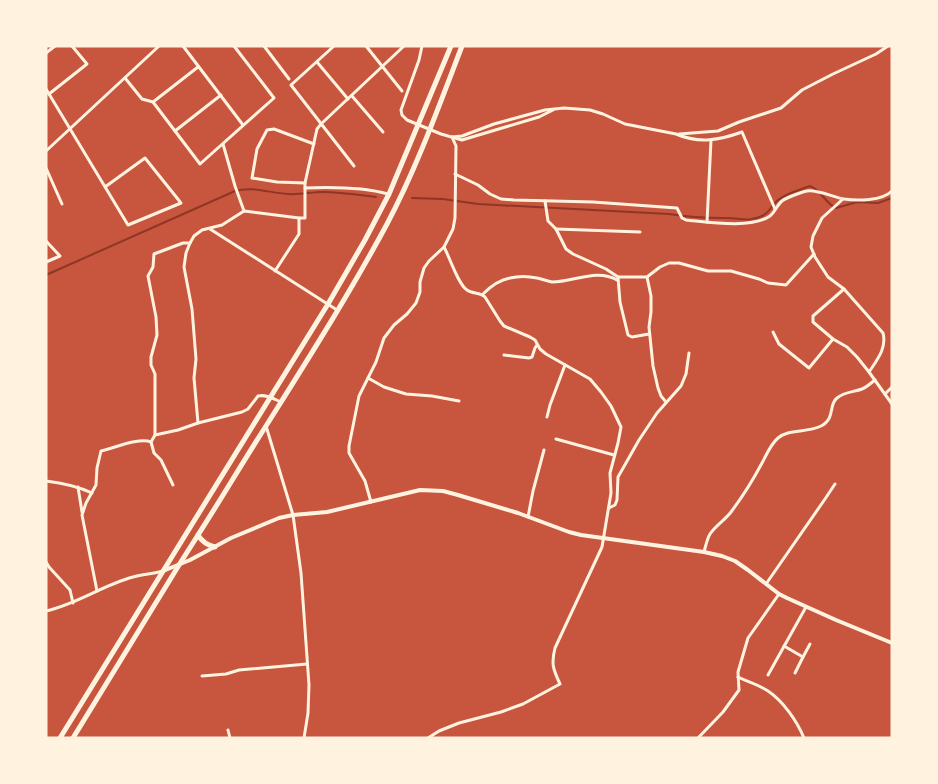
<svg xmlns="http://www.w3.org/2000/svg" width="938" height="784" font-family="'Sofia Sans Condensed',sans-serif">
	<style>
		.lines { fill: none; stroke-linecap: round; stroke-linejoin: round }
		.stream { stroke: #8f3625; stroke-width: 2 }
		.minor { stroke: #fff3e0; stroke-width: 3 }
		.tertiary { stroke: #fff3e0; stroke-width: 4 }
		.trunk { stroke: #fff3e0; stroke-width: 5 }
	</style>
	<rect width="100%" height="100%" fill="#c8553d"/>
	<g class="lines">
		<!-- stream -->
		<g class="stream">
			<path d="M412,198L443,199L478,204L669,214C688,217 705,218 723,218C738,217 747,223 762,216C769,213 772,205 778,200C787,193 799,190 810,186C821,190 825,203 836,208L857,202L878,203L892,198"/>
			<path d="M46,275L235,191C253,186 270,193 288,194C300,195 311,192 323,192C341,192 359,195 376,197"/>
		</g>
		<!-- minor -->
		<g class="minor">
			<path d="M183,46L243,125"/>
			<path d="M264,46L289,79"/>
			<path d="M334,46L291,85L354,166"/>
			<path d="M366,46L402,91"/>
			<path d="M422,46L419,60L401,110L402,115L407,120L441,134L462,140L539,117L553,110"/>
			<path d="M46,53L55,46"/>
			<path d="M317,62L348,99"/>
			<path d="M125,78L142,99L153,102L200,164L274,98L234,46"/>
			<path d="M46,89L128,225L181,203L145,158L105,187"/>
			<path d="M49,94L87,64L72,46"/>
			<path d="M352,96L383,132"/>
			<path d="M153,102L198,67"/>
			<path d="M175,131L221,95"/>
			<path d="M679,134L718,131L739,122L781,108L802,90L833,74L876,54L888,46"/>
			<path d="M452,137L462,136L494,124L534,113L545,110L564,108L590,110L603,114L625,124L676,134C699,144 720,140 742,132L775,209"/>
			<path d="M223,144L235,186L244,211"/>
			<path d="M46,151L159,46"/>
			<path d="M46,168L62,204"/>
			<path d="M455,174L478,185L490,194L501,199L514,200L593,202L677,208L682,218L686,220C708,222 751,229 770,216C775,212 777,205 782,201C785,198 802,192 807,191C816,189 833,197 844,199C857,201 882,201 892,191"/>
			<path d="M305,183L277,182L252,178L257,149L267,130L274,129L314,144"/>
			<path d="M305,188C331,187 363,187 388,194"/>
			<path d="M843,199L822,218L813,236L811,247L815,257L828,277L844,289L883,333C887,348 877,360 869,372"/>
			<path d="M545,201L548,221L556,229L566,249L573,254L606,269L618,277L620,302L628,335L632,337L649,334"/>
			<path d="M707,222L711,140"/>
			<path d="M210,229L337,310"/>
			<path d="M556,229L640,232"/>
			<path d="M46,241L60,256L46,262"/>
			<path d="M275,271L299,234V218"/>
			<path d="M618,277H647L651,296V312L649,327L653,366L658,388L661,396L666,402"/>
			<path d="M647,277L660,267L669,263H679L708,271H731L759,279L768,283L786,285L814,254"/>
			<path d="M844,289L813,316V322L833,339L847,347L857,357L869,372L892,404"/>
			<path d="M483,294C490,287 499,280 510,278C518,276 528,276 537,278C542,279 547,281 552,282C574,282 597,268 617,280"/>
			<path d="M773,332L779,344L809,368L833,339"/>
			<path d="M504,355L529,358L532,357L535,348L537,345"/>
			<path d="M368,378L384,387L406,394L432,396L459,401"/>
			<path d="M885,394L892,387"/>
			<path d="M547,417L550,405L565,365"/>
			<path d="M198,423L194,378L196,359L192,309L184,267L186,253L190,243L194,236L202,230L222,225L244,211L299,218H305V183L317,129L321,124L404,46"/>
			<path d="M266,426L293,515L301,573L309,685L308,713L304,738"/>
			<path d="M155,435V374L151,365V357L157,335L156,317L148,276L153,267L154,254L183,243H190"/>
			<path d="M556,439L614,455"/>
			<path d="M151,442L154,453L161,460L173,485"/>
			<path d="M46,481C63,483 77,486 92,493"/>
			<path d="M78,487L82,512"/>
			<path d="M371,502L365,481L349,453V446L359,396L376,362L384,338L394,325L407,314L416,303L420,292V282L424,268L429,261L444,247L453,229L455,218L456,146L452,137"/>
			<path d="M609,508L615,505L617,500L618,477L639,440L657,413L681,386L686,374L689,353"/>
			<path d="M528,517L533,491L544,450"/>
			<path d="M704,552C706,545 707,539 710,534C716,525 725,520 731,512C743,496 753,480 762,463C767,454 770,445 778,438C788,429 807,433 821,426C836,418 828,405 837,398C844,392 854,392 862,389C867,387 871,383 875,380"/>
			<path d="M46,562L49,567L70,590L73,603"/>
			<path d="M766,584L825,499L835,484"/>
			<path d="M97,591L82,515L86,503L96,485L97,468L101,451C114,448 140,437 151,442L155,435L178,430L198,423L242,412L248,409L258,396C266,394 274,399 281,402"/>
			<path d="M46,611C77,604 103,585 133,577C143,574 153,574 163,571"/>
			<path d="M784,646L803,657L795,673"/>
			<path d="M803,657L810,644"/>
			<path d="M768,675L806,607"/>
			<path d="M202,676L226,674L239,670L307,664"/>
			<path d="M738,677C748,682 759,685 768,691C783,701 797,721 804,738"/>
			<path d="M228,730L230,738"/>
			<path d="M428,738L439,731L459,723L501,712L523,704L560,684C553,669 551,664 555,648L602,547L611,493L610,473L618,443L621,427L611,406L601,392L590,379L546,354L540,349L535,340L530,337L504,326L500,321L485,297C480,292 472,294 467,290C458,284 450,258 444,247"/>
			<path d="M698,738L723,712L739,690L738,672L748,638L779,594"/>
		</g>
		<!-- tertiary -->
		<path class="tertiary" d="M163,571L190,560L231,538L279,518L293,515L327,512L420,490L443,491L458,495L518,513L569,532L581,535L704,552L722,556L735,561L748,570L779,594L787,598L836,620L892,643"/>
		<!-- trunk -->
		<g class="trunk">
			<path d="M198,535C202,542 207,545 215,547"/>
			<path d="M60,738L328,304L365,240L389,194L451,46"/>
			<path d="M73,738L179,565L198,535C221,499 243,462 266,426C308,359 350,293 387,224C417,167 439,106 462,46"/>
		</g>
	</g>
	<!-- border -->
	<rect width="938" height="784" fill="none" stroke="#fff3e0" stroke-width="95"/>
</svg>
